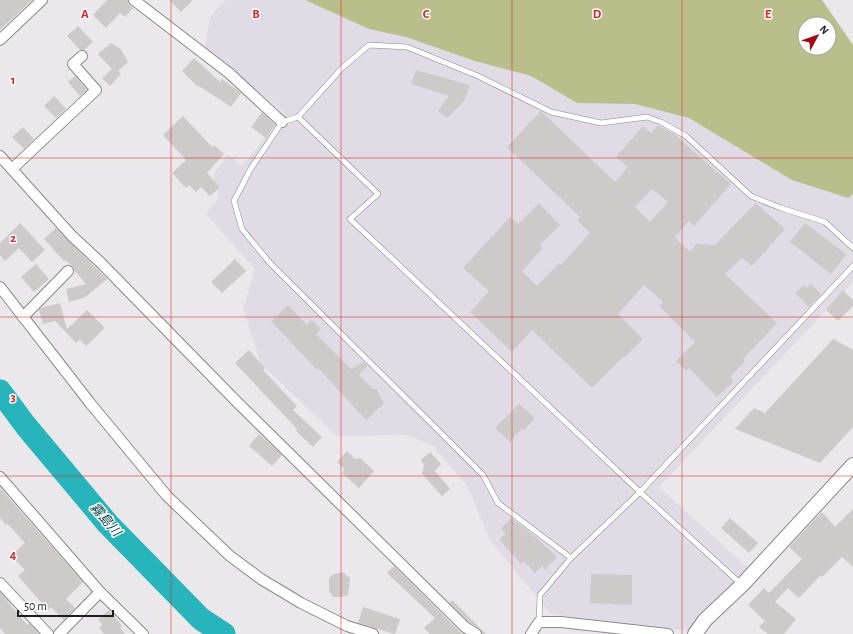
<svg xmlns="http://www.w3.org/2000/svg" width="853" height="634" font-family="'Alegreya Sans','Noto Sans JP',sans-serif">
	<style>
		.built { fill: #e0dbe5 }
		.green { fill: #babe8b; fill-rule: evenodd }
		.lines { fill: none; stroke-linecap: round; stroke-linejoin: round }
		.river { stroke: #27b5bb; stroke-width: 23 }
		.building { fill: #cecaca; fill-rule: evenodd }
		.lane-casing { stroke: #89888a; stroke-width: 6 }
		.street-casing { stroke: #89888a; stroke-width: 12 }
		.secondary-casing { stroke: #89888a; stroke-width: 16 }
		.lane { stroke: #fff; stroke-width: 5 }
		.street { stroke: #fff; stroke-width: 10 }
		.secondary { stroke: #fff; stroke-width: 14 }
		.grid { fill: none; stroke: #d62828; stroke-width: 1; stroke-opacity: 0.55 }
		.labels { text-anchor: middle; stroke-width: 3; stroke-linejoin: round; paint-order: stroke }
		.water-label { font-size: 13px; font-style: italic; fill: #074446; stroke: #fff }
		.grid-label { font-size: 13px; text-anchor: middle; font-weight: bold; fill: #d62828; stroke: #fff; stroke-width: 3; stroke-linejoin: round; paint-order: stroke }
	</style>
	<rect width="100%" height="100%" fill="#eae8eb"/>
	<!-- built -->
	<path class="built" d="M225,0H305L369,29L406,37L475,61L531,76L576,103L635,104L689,118L792,180L848,198L853,194V282L659,487L748,568L692,631L551,614L491,542L467,486L432,445L405,435L337,436L261,364L243,309L255,269L206,214L219,197L213,175L228,154L242,166L285,113L204,51L210,18Z"/>
	<!-- green -->
	<path class="green" d="M305,0H822L853,45V194L848,198L792,180L689,118L635,104L577,103L531,76L475,61L406,37L369,29ZM805,24H829V48H805Z"/>
	<g class="lines">
		<!-- river -->
		<path class="river" d="M0,391L26,426L108,524L201,619L224,634"/>
	</g>
	<!-- building -->
	<g class="building">
		<path d="M0,0H32L0,30Z"/>
		<path d="M107,0H128V3L133,8L125,17L120,13L106,28L93,15Z"/>
		<path d="M169,0H193L181,12Z"/>
		<path d="M78,26L93,42L84,50H80L67,36Z"/>
		<path d="M111,43L121,49L128,62L118,71L121,74L110,86L102,78L112,69L98,54Z"/>
		<path d="M194,58L220,82L222,79L241,93L231,107L199,86L198,87L182,71Z"/>
		<path d="M416,70L470,85L464,101L447,118L438,111L449,96L411,84Z"/>
		<path d="M75,76L87,90L80,96L68,82Z"/>
		<path d="M54,96L66,109L56,118L44,106Z"/>
		<path d="M541,111L615,182L628,167L616,157L643,126L651,133L658,125L674,134L731,184L694,226L689,221L675,237L680,242L679,243L682,244L690,252L696,244L715,245L756,203L785,229L752,266L742,258L725,274L777,323L743,359L745,361L730,377L734,381L717,397L689,368L686,371L676,361L695,342L659,306L663,302L644,285L618,314L643,339L625,357L624,356L592,388L532,330L512,352L470,312L489,291L463,268L510,217L518,224L539,203L560,225L540,245L543,248L522,271L537,286L559,263L561,265L590,233L578,221L580,217L507,147ZM652,189L668,202L650,222L635,207Z"/>
		<path d="M262,112L275,125L266,138L251,127Z"/>
		<path d="M183,116L212,147L214,145L224,154L207,173L220,187L210,196L201,187L196,192L189,185L186,188L172,173L186,160L163,135Z"/>
		<path d="M23,127L34,139L24,149L12,137Z"/>
		<path d="M20,223L45,250L32,262L19,248L5,261L0,255V243Z"/>
		<path d="M805,223L846,254L831,274L790,242Z"/>
		<path d="M56,228L107,279L84,298L69,302L66,289L86,284L74,270L73,267L65,260L64,261L44,239Z"/>
		<path d="M235,259L246,271L222,293L211,282Z"/>
		<path d="M36,264L49,279L34,292L21,277Z"/>
		<path d="M811,284L821,294L809,307L795,293L804,285L807,288Z"/>
		<path d="M843,290L853,300V306L838,321L826,310Z"/>
		<path d="M60,303L67,329L87,310L105,328L86,346L80,340L76,343L55,321L43,324L39,310L41,308Z"/>
		<path d="M288,305L307,325L312,320L321,329L316,334L351,369L364,362L367,366L359,375L374,390L376,388L384,403L366,420L318,368L317,370L271,321Z"/>
		<path d="M833,339L853,350V427L820,463L735,429L754,408L765,413Z"/>
		<path d="M249,350L265,368L263,370L297,406L293,410L322,437L313,447L296,431L297,429L235,363Z"/>
		<path d="M519,404L535,418L524,430L522,428L510,442L495,428Z"/>
		<path d="M259,434L282,455L272,466L249,446Z"/>
		<path d="M347,451L355,459L360,458L374,471L359,488L342,473L345,469L337,462Z"/>
		<path d="M430,452L441,464L435,471L450,489L442,496L422,474L424,465L421,460Z"/>
		<path d="M0,488L83,582L66,599L75,608L64,620L51,607L48,610L18,576L25,570L11,556L25,543L7,523L6,525L0,518Z"/>
		<path d="M853,509V567L842,557L822,577L821,575L799,598L788,588L775,602L796,619L784,634H768L759,627L765,621L748,605L764,588L769,593L802,559L789,547L822,512L835,527Z"/>
		<path d="M511,518L532,534L557,557L545,570L542,566L535,573L524,561L521,564L499,539L506,534L501,529Z"/>
		<path d="M730,518L758,543L749,553L721,528Z"/>
		<path d="M394,566L460,632L464,634H430L424,628L435,618L387,573Z"/>
		<path d="M343,572L350,578L348,595L341,597H333L329,591V578L334,574Z"/>
		<path d="M591,574L632,575V605L590,603Z"/>
		<path d="M0,592L27,625L29,623L39,634H5L0,628Z"/>
		<path d="M452,600L486,634H482L480,629L469,622L450,603Z"/>
		<path d="M363,607L400,619L395,634L358,623Z"/>
		<path d="M109,610L122,626L120,628L125,634H104L99,628L102,625L98,619Z"/>
	</g>
	<g class="lines">
		<!-- lane casing -->
		<g class="lane-casing">
			<g id="lane">
				<path d="M298,117L342,68L369,45L407,47L478,76L551,112L601,123L647,117L661,122L686,136L751,196L781,208L825,222L853,248"/>
				<path d="M571,558L498,503L483,475L269,262L242,229L234,201L250,170L282,122L298,117L378,194L350,219L640,492L741,584"/>
				<path d="M539,622L540,595L571,558L640,492L853,266"/>
			</g>
		</g>
		<!-- street casing -->
		<g class="street-casing">
			<g id="street">
				<path d="M134,0L229,73L282,122"/>
				<path d="M0,40L42,0"/>
				<path d="M0,156L72,236L100,262L236,401L465,627L476,634"/>
				<path d="M12,169L96,90L73,64L82,56"/>
				<path d="M0,287L90,403L167,496L230,556L261,579L301,603L347,626L373,634"/>
				<path d="M23,317L68,271"/>
				<path d="M0,477L100,592L143,634"/>
				<path d="M0,583L48,634"/>
				<path d="M59,634L100,592"/>
				<path d="M531,634L539,622H561L668,634"/>
			</g>
		</g>
		<!-- secondary casing -->
		<g class="secondary-casing">
			<path id="secondary" d="M695,634L705,620L742,585L853,465"/>
		</g>
		<!-- lane -->
		<use href="#lane" class="lane"/>
		<!-- street -->
		<use href="#street" class="street"/>
		<!-- secondary -->
		<use href="#secondary" class="secondary"/>
	</g>
	<!-- grid -->
	<path class="grid" d="M171,0V634M341,0V634M512,0V634M682,0V634M0,158H853M0,317H853M0,476H853"/>
	<g class="labels">
		<!-- water labels -->
		<g class="water-label">
			<text transform="translate(106 519) rotate(49)" y="5">霧島川</text>
		</g>
	</g>
	<g class="grid-label">
		<text x="85" y="18">A</text>
		<text x="256" y="18">B</text>
		<text x="426" y="18">C</text>
		<text x="597" y="18">D</text>
		<text x="768" y="18">E</text>
		<text x="13" y="84">1</text>
		<text x="13" y="242">2</text>
		<text x="13" y="401">3</text>
		<text x="13" y="559">4</text>
	</g>
	<!-- north arrow -->
	<g transform="translate(817 36) rotate(49)"><circle r="19" fill="#ffffff" stroke="#a5a5a5"/>
	<path d="M0-3L7 15L0 10L-7 15Z" fill="#a30815"/>
	<text y="-6" font-size="11" font-weight="bold" text-anchor="middle" fill="#1e1e1f">N</text>
	</g>
	<!-- scale -->
	<path d="M18 610v6h95v-6" fill="none" stroke="#1e1e1f" stroke-width="2"/>
	<text x="24" y="610" font-size="12" fill="#1e1e1f" stroke="#ffffff" stroke-width="3" paint-order="stroke">50 m</text>
</svg>
